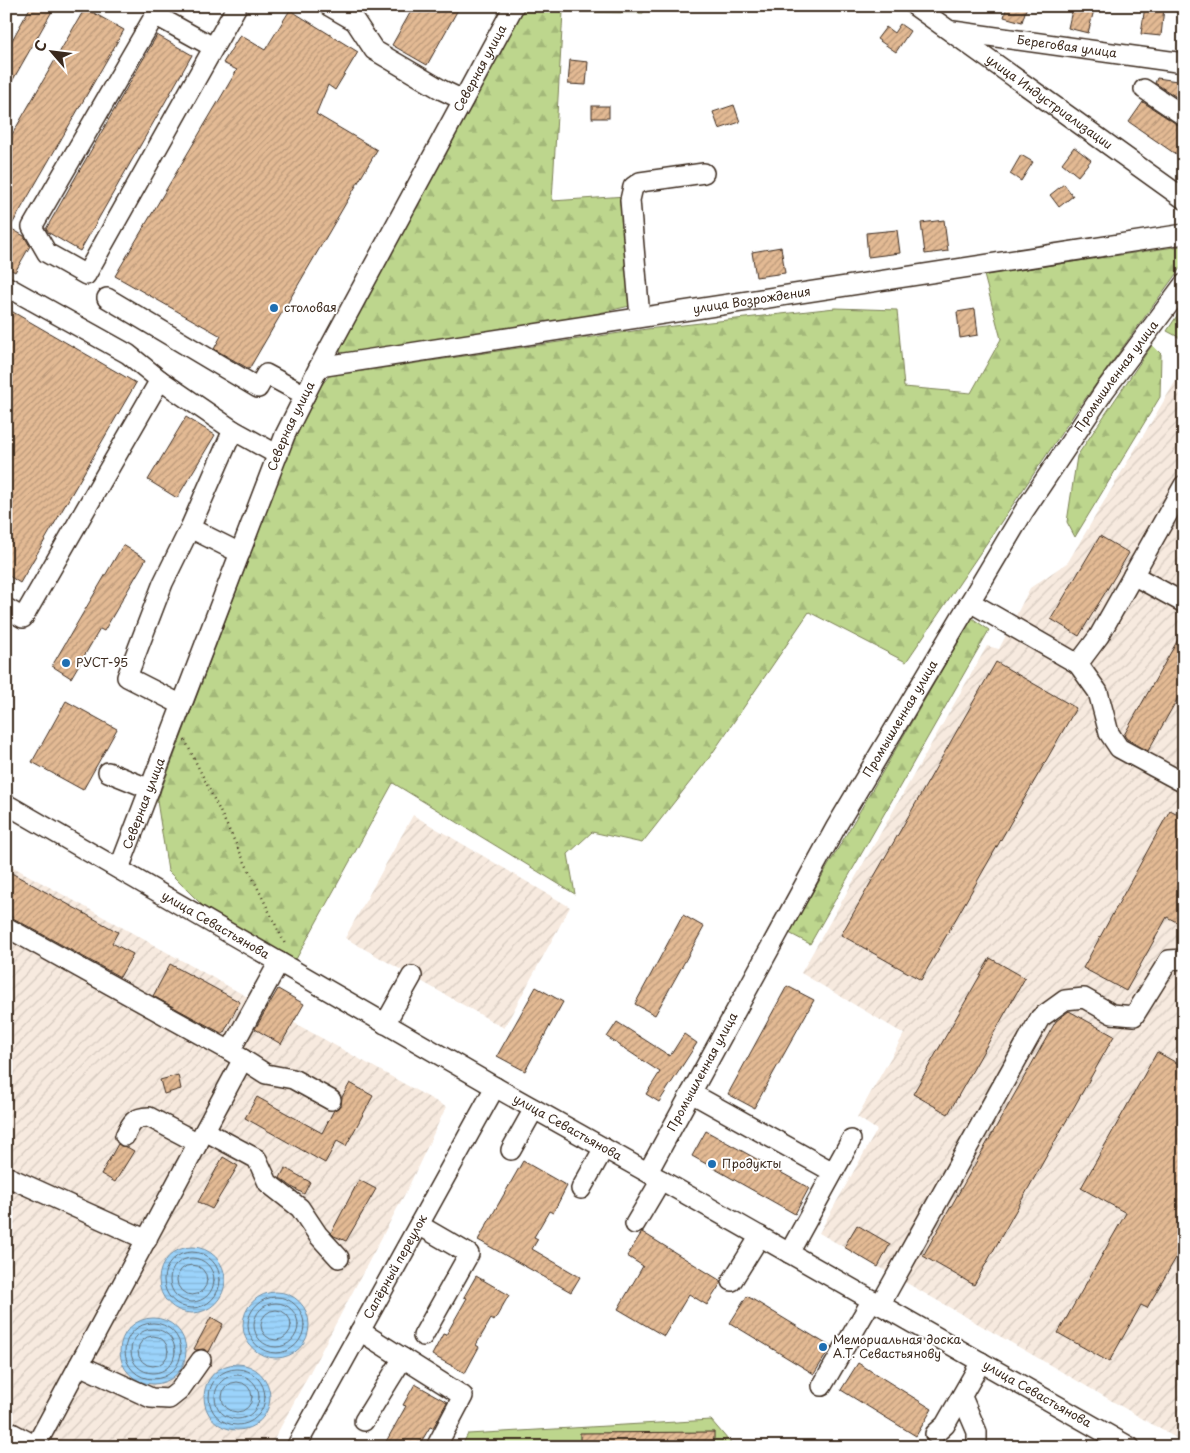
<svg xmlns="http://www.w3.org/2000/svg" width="1190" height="1453" font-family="'Playpen Sans',sans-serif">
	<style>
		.industrial { fill: url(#industrial-furrows) }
		.forest { fill: url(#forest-firs); stroke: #7c8056 }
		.green { fill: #bdd68d; stroke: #7c8056 }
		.water { fill: url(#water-rules); stroke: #758fa3 }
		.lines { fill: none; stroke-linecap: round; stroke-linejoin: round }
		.shore { stroke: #616e76; stroke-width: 1 }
		.building { fill: url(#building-hatch); stroke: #3b2a1e }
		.minor-casing { stroke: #3b2a1e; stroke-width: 22 }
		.path { stroke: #3b2a1e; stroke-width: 2.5; stroke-dasharray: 1 4; stroke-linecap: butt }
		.minor { stroke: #fff; stroke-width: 19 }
		.poi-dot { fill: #1f6fb2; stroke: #fff; stroke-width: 2 }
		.labels { text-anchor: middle; stroke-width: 4; stroke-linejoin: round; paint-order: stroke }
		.street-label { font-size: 12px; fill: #3b2a1e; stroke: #fff }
		.poi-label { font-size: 12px; fill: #3b2a1e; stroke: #fff; text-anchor: start }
	</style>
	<defs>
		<pattern id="industrial-furrows" width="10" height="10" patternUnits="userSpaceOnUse" patternTransform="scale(1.25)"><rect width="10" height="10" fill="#f7eadf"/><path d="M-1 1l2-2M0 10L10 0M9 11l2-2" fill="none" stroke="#d5c9bf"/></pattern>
		<pattern id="forest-firs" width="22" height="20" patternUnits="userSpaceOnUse" patternTransform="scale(1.25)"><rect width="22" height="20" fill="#bdd68d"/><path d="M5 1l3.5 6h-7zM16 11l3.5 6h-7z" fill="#a3b879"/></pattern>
		<pattern id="water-rules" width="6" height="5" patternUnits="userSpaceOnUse" patternTransform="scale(1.25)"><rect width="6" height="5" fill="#9bd3fb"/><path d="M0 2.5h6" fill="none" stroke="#86b5d7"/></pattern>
		<pattern id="building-hatch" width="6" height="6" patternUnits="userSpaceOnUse" patternTransform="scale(1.25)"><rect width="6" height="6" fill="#e3ba94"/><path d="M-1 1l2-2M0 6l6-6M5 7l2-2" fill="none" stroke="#b99778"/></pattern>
	</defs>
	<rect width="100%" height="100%" fill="#fff"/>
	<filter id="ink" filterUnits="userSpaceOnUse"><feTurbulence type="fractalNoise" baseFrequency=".02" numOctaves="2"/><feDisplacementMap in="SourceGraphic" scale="10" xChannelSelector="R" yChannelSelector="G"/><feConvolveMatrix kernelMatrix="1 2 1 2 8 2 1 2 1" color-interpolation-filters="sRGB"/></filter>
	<g filter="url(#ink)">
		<!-- industrial -->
		<g class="industrial">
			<path d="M1184,367V1436L1181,1441L1031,1354L819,1233L877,1130L857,1117L904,1034L801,973L987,646L999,649L1030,588L1068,562Z"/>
			<path d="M413,815L570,907L504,1028L345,938Z"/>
			<path d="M6,863L446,1107L407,1190L270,1447H6Z"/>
		</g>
		<!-- forest -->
		<g class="forest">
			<path d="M522,6H647L643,13L563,12L552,201L626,196L643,303L555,323L341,354L339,347Z"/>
			<path d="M1181,246L1184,263L1077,410L906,662L809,612L709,758L642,843L592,832L568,854L575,894L393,783L295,961L209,912L168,871L157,801L295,436L320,387L329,376L647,329L835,308L897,310L904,387L971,393L1001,339L984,275Z"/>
			<path d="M1184,305V340L1167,331Z"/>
			<path d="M1152,345L1161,354L1160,397L1075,537L1067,522L1077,456Z"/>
			<path d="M972,618L989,630L810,944L789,933Z"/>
		</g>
		<!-- green -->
		<path class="green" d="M711,1420L734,1447H461L468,1434Z"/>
		<!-- water -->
		<g class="water">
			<circle cx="192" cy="1280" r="33"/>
			<circle cx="276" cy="1325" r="33"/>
			<circle cx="153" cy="1351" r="33"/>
			<circle cx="237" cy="1397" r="33"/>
		</g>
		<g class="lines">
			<!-- shore -->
			<g class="shore">
				<circle cx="192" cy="1280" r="28"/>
				<circle cx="192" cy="1280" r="22"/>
				<circle cx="192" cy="1280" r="15"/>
				<circle cx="276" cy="1325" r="28"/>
				<circle cx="276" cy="1325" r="22"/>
				<circle cx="276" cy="1325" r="15"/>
				<circle cx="153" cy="1351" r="28"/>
				<circle cx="153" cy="1351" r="22"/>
				<circle cx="153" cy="1351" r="15"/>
				<circle cx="237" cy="1397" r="28"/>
				<circle cx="237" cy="1397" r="22"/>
				<circle cx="237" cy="1397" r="15"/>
			</g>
		</g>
		<!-- building -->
		<g class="building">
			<path d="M31,6H55L6,92V51Z"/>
			<path d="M414,6H460L427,65L392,45Z"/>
			<path d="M1007,6H1027L1022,22L1004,17Z"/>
			<path d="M1073,6H1080L1094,10L1088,33L1068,28Z"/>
			<path d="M1145,6L1164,8L1161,36L1141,34Z"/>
			<path d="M85,8L124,30L10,228L24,236L30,246L15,272L6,267V145Z"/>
			<path d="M290,10L358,52L335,90L328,85L316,114L377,150L249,369L214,349L221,336L115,276L237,70L223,63L240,35L265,50Z"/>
			<path d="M900,24L910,31L896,52L877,39L886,27L894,33Z"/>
			<path d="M157,35L192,55L80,251L49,233L46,229Z"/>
			<path d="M570,60L588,62L586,85L568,84Z"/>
			<path d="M1157,78L1184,82V102L1155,83Z"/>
			<path d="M1143,102L1178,125L1184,127V160L1129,122Z"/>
			<path d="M734,105L740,122L719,129L713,112Z"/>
			<rect x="592" y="106" width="17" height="12"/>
			<path d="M1074,147L1091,160L1078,176L1062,163Z"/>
			<path d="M1021,155L1033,162L1021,181L1010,174Z"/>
			<path d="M1064,184L1073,196L1059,207L1050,195Z"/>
			<path d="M944,220L948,251L925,254L921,223Z"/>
			<path d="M897,230L900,253L868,257L866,233Z"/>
			<path d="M781,247L785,273L756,277L752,252Z"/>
			<path d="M6,308L136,383L20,583L6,574Z"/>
			<path d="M975,309L978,335L960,338L957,312Z"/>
			<path d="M186,417L215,435L177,498L148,480Z"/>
			<path d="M1100,536L1129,553L1079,636L1051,619Z"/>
			<path d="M123,545L146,559L104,631L100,629L71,678L52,666Z"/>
			<path d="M1184,629V687L1148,751L1127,739L1124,735Z"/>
			<path d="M996,662L1076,708L921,980L841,935Z"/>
			<path d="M66,701L117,729L83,790L32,762Z"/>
			<path d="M1170,810L1184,817V926L1167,917L1126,991L1083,968Z"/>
			<path d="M6,870L118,932L112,943L133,954L120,977L11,917L6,916Z"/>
			<path d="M683,915L704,927L655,1015L635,1004Z"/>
			<path d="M990,958L1025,978L948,1114L913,1094Z"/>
			<path d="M170,964L240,1002L223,1034L153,996Z"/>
			<path d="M787,986L814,1000L754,1108L728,1094Z"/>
			<path d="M536,987L563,1002L525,1071L497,1056Z"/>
			<path d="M278,989L304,1004L281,1044L255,1029Z"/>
			<path d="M1069,1011L1114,1036L974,1285L923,1256L1056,1021Z"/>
			<path d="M617,1022L670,1056L684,1034L697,1043L659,1102L646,1094L660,1072L607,1037Z"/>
			<path d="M1157,1052L1184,1067V1244L1147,1308L1141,1305L1109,1362L1058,1333L1126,1213L1081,1188Z"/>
			<path d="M178,1075L181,1089L164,1094L160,1080Z"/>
			<path d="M350,1083L373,1096L346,1146L337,1141L325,1163L245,1118L257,1097L322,1133L334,1110L341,1106L342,1097Z"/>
			<path d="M706,1131L809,1188L795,1214L692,1156Z"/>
			<path d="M118,1144L121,1146L127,1147L134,1151L115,1182L101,1174Z"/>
			<path d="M223,1157L238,1166L212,1209L198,1202Z"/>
			<path d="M523,1161L567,1186L553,1213L549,1211L534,1237L538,1239L532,1249L580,1277L571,1292L478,1240Z"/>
			<path d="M285,1168L310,1182L304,1194L292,1187L280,1178Z"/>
			<path d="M359,1180L376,1189L346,1241L334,1236L331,1233Z"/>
			<path d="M857,1225L890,1244L878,1267L844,1247Z"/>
			<path d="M642,1232L721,1281V1283L707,1305L689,1294L664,1336L618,1309L643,1266L627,1256Z"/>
			<path d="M476,1276L509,1295L494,1321L491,1319L476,1345L479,1347L465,1373L432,1355L443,1334L446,1335L467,1298L464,1297Z"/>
			<path d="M747,1296L831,1347L814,1374L730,1323Z"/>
			<path d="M211,1317L223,1324L209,1352L203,1349L196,1350L194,1349Z"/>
			<path d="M858,1363L932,1409L916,1436L841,1390Z"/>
			<path d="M415,1384L447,1402L433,1428L430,1427L418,1447H383L406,1406L403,1405Z"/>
			<path d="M714,1432V1447H580V1433Z"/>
		</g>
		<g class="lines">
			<!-- minor casing -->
			<g class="minor-casing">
				<g id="minor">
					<path d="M329,6L355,21L374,50L442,90L463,100"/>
					<path id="s1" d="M915,6L1184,199"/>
					<path id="s2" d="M953,31L1184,63"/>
					<path d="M213,47L155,15L32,227L47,253L86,275L237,6"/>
					<path d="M1144,89L1184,116"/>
					<path d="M6,286L128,354L160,380L233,430L278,455"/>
					<path d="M107,298L258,388L266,374L305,395"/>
					<path d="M640,317L630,200L633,187L640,182L704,173"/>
					<path id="s3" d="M319,367L1184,234"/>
					<path d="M190,528L240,553"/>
					<path d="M1133,575L1184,603"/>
					<path d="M970,602L1078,664L1099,636L1184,485"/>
					<path d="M6,608L23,618L160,380"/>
					<path d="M1078,664L1098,692L1109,733L1119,748L1184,783"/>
					<path d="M182,705L127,677L163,583L190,528L233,430"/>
					<path d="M108,772L150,789"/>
					<path id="s4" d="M6,804L495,1087L661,1180L1130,1447"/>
					<path id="s5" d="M119,869L285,435L319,367L514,6"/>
					<path d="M6,927L230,1051L266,1074L293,1079L331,1100"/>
					<path d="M385,1024L412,976"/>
					<path d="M230,1051L279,962"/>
					<path d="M691,1093L833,1172"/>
					<path d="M205,1131L257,1159L268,1183L300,1208L318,1235L339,1258"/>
					<path d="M125,1136C131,1123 134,1117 149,1117L198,1143"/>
					<path d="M511,1150L534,1109"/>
					<path id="s6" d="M648,1172L836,827L1024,511L1105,390L1184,284"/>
					<path d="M6,1176L147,1240"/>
					<path d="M581,1189L604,1148"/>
					<path d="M635,1224L661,1180"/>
					<path d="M419,1225L469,1254L423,1336"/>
					<path d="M789,1253L851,1140"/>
					<path d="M732,1281L760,1236"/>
					<path d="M880,1305L1040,1018L1065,1000L1084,998L1112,1014L1134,1016L1169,960L1184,959"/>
					<path d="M360,1331L463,1396L436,1447"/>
					<path d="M79,1365L151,1398L169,1399L179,1391L201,1360"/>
					<path d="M822,1386L872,1300"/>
					<path d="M962,1397L977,1432V1447"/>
					<path d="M364,1421L403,1358"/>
					<path d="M6,1430L36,1446"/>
					<path d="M935,1434L945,1425L981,1362"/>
					<path d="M35,1447L243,1059"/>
					<path id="s7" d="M296,1447L495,1087"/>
				</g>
			</g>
			<!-- path -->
			<path class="path" d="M185,740L286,946"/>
			<!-- minor -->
			<use href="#minor" class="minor"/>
		</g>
	</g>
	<!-- markers -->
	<g class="poi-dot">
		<circle cx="274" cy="308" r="5"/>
		<circle cx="66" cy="663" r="5"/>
		<circle cx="712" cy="1164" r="5"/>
		<circle cx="823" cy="1347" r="5"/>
	</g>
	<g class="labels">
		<!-- street labels -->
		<g class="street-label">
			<text dy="4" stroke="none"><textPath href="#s2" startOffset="115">Береговая улица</textPath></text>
			<text dy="4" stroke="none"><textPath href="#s5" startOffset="880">Северная улица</textPath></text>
			<text dy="4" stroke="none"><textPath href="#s1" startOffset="165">улица Индустриализации</textPath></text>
			<text dy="4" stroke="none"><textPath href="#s3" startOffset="438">улица Возрождения</textPath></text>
			<text dy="4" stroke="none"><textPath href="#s6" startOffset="924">Промышленная улица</textPath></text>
			<text dy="4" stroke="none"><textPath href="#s5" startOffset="475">Северная улица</textPath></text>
			<text dy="4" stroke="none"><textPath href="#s6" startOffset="519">Промышленная улица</textPath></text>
			<text dy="4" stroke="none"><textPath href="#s5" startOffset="70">Северная улица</textPath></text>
			<text dy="4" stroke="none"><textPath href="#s4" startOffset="242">улица Севастьянова</textPath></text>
			<text dy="4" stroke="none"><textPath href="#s6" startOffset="114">Промышленная улица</textPath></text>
			<text dy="4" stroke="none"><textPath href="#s4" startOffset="648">улица Севастьянова</textPath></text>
			<text dy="4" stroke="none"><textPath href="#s7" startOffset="206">Сапёрный переулок</textPath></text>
			<text dy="4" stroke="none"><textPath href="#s4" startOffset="1188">улица Севастьянова</textPath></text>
		</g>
		<!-- poi labels -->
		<g class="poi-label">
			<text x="284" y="312">столовая</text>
			<text x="76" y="667">РУСТ-95</text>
			<text x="722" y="1168">Продукты</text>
			<text x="833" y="1344">Мемориальная доска<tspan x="833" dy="14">А.Т. Севастьянову</tspan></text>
		</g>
	</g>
	<!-- margin -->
	<rect width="1190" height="1453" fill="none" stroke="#fff" stroke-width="25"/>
	<rect x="12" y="12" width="1165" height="1428" fill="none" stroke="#3b2a1e" stroke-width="2" filter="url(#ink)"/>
	<!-- north arrow -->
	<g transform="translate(52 52) rotate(298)" stroke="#ffffff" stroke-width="4" paint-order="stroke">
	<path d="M0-4L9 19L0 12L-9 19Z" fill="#3b2a1e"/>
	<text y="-8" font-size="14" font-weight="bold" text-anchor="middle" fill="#3b2a1e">С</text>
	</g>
</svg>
